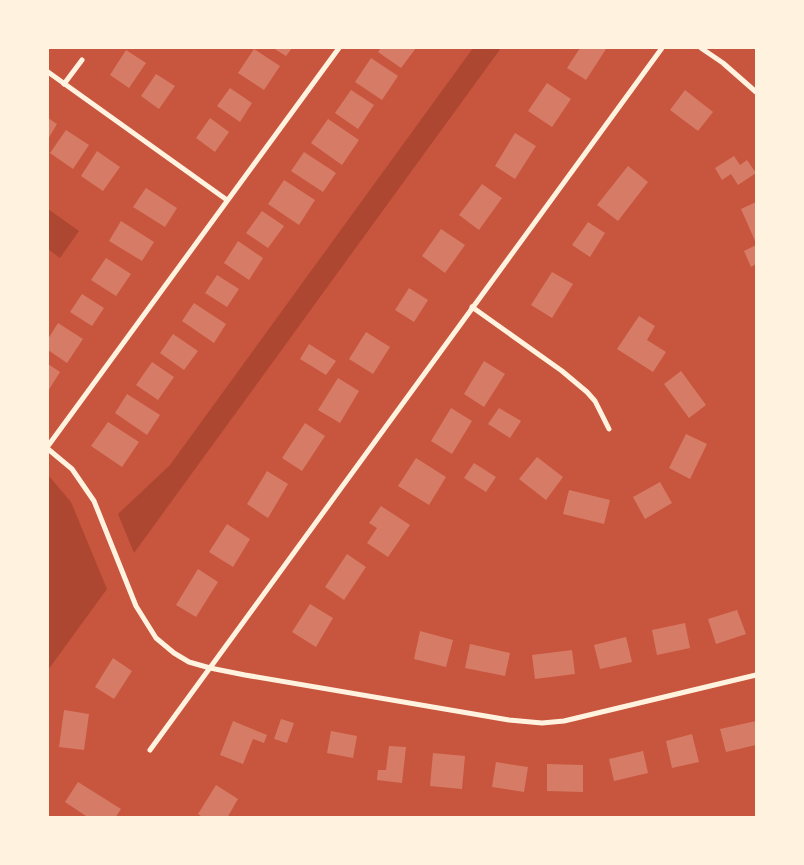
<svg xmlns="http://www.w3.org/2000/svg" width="804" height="865" font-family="'DM Sans',sans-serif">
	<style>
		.green { fill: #ae4732 }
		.building { fill: #d67c66 }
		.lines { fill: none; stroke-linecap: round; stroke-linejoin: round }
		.minor { stroke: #fff3e0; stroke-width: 5 }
	</style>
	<rect width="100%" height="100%" fill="#c8553d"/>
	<!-- green -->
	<g class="green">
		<path d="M473,48H501L134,553L118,514L170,465Z"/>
		<path d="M48,209L79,231L60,258L48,249Z"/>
		<path d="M48,475L71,502L107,589L48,670Z"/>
	</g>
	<!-- building -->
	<g class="building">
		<path d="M273,48H292L286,56Z"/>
		<path d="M381,48H416L401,68L378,52Z"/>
		<path d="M580,48L606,49L586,80L567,68Z"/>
		<path d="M254,49L280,66L264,90L238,73Z"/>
		<path d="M126,50L146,63L129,88L110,75Z"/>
		<path d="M371,58L398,76L382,100L355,82Z"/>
		<path d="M156,74L175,86L159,109L141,96Z"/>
		<path d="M547,83L571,99L552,127L528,111Z"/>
		<path d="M230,88L252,103L240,122L217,106Z"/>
		<path d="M351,90L374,105L358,129L335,113Z"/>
		<path d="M685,90L713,112L698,131L670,110Z"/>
		<path d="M48,118L57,124L48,139Z"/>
		<path d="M210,118L229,132L215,152L196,138Z"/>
		<path d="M328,119L359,140L342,165L311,143Z"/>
		<path d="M66,130L89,145L73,169L50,153Z"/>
		<path d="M515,133L536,146L515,179L495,166Z"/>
		<path d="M97,151L120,167L103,191L81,176Z"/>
		<path d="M304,152L336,173L323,192L291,171Z"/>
		<path d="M734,156L740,165L747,160L756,173L738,185L731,174L722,180L715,168Z"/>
		<path d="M628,166L648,182L618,221L597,205Z"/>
		<path d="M284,180L315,200L299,225L268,204Z"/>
		<path d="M482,184L502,198L479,230L459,215Z"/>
		<path d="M146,188L177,208L165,227L133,207Z"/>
		<path d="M756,202V243L741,209Z"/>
		<path d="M262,211L284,226L268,248L246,233Z"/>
		<path d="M121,221L154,242L142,261L109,241Z"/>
		<path d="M588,222L605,233L590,257L572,245Z"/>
		<path d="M441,229L465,245L445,273L422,256Z"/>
		<path d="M238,241L263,258L249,280L224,263Z"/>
		<path d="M756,245V264L751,267L744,251Z"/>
		<path d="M106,258L131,274L116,296L91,280Z"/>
		<path d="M552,272L573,284L552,318L531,305Z"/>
		<path d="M217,275L239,289L227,307L205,293Z"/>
		<path d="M409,288L428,300L414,322L395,310Z"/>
		<path d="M82,294L104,308L92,326L70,312Z"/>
		<path d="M194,303L226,324L214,343L182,321Z"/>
		<path d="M639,316L655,326L647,340L666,352L653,372L617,349Z"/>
		<path d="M58,323L83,339L67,363L48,350V339Z"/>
		<path d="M366,332L390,347L373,374L349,359Z"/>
		<path d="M173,334L198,351L184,370L160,353Z"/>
		<path d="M309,344L336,361L326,375L300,359Z"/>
		<path d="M484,361L505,374L484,407L464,394Z"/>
		<path d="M152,362L174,377L158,400L136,385Z"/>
		<path d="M48,364L60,372L48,391Z"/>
		<path d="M681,371L706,405L689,418L664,384Z"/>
		<path d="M338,378L359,391L340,423L318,410Z"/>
		<path d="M127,394L160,415L147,435L115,413Z"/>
		<path d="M451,408L472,421L452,454L431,441Z"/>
		<path d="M499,408L521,421L510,438L488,424Z"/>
		<path d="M108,422L139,442L122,467L91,446Z"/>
		<path d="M305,423L325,436L302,471L282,458Z"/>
		<path d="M686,434L707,444L690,479L669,468Z"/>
		<path d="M537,457L563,477L546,500L519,479Z"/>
		<path d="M416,458L446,477L429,505L398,486Z"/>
		<path d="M474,463L496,477L486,492L464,478Z"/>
		<path d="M267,471L288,484L268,518L247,504Z"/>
		<path d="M660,482L672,503L645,519L633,497Z"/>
		<path d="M569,490L610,500L604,524L563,514Z"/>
		<path d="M381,506L410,525L388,557L367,543L377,528L369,523Z"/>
		<path d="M227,524L250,539L233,567L209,552Z"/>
		<path d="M347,554L366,567L344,600L325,587Z"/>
		<path d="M198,569L218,582L196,617L176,605Z"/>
		<path d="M310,604L333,618L316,647L292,632Z"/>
		<path d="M737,610L746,634L716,644L708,619Z"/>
		<path d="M685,623L690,648L657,655L652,630Z"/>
		<path d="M420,631L453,640L446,667L414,659Z"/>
		<path d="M626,637L632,662L600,669L594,645Z"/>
		<path d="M470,644L510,653L505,676L465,668Z"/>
		<path d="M572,650L575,674L535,679L532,655Z"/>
		<path d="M113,658L132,671L114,699L95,687Z"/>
		<path d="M64,710L89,714L84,750L59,747Z"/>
		<path d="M281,719L294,723L287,743L274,739Z"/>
		<path d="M233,721L267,735L264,743L253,739L243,764L220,755Z"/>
		<path d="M756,721V745L726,752L720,729Z"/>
		<path d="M331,731L357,736L353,758L327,753Z"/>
		<path d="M692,734L699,762L672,768L666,741Z"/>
		<path d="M389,746L406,747L402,783L377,780L378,770H386Z"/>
		<path d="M643,751L648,773L614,781L609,759Z"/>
		<path d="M433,753L465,756L462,789L430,786Z"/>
		<path d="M496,762L528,767L524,792L492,787Z"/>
		<path d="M547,764L583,765V792L547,791Z"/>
		<path d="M78,782L121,809L115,818H89L65,802Z"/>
		<path d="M216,785L238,799L227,818H204L198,814Z"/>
	</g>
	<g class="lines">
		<!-- minor -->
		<g class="minor">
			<path d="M701,48L723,63L756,92"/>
			<path d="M48,72L227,200"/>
			<path d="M64,84L82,60"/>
			<path d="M472,307L562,371L587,392L595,401L609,429"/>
			<path d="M48,446L339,48"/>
			<path d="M48,449L72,469L94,501L136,606L156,638L174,653L189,662L210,668L245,675L509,720L542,723L564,721L756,675"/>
			<path d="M150,750L662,48"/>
		</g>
	</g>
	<!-- border -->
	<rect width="804" height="865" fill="none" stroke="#fff3e0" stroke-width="98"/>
</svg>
